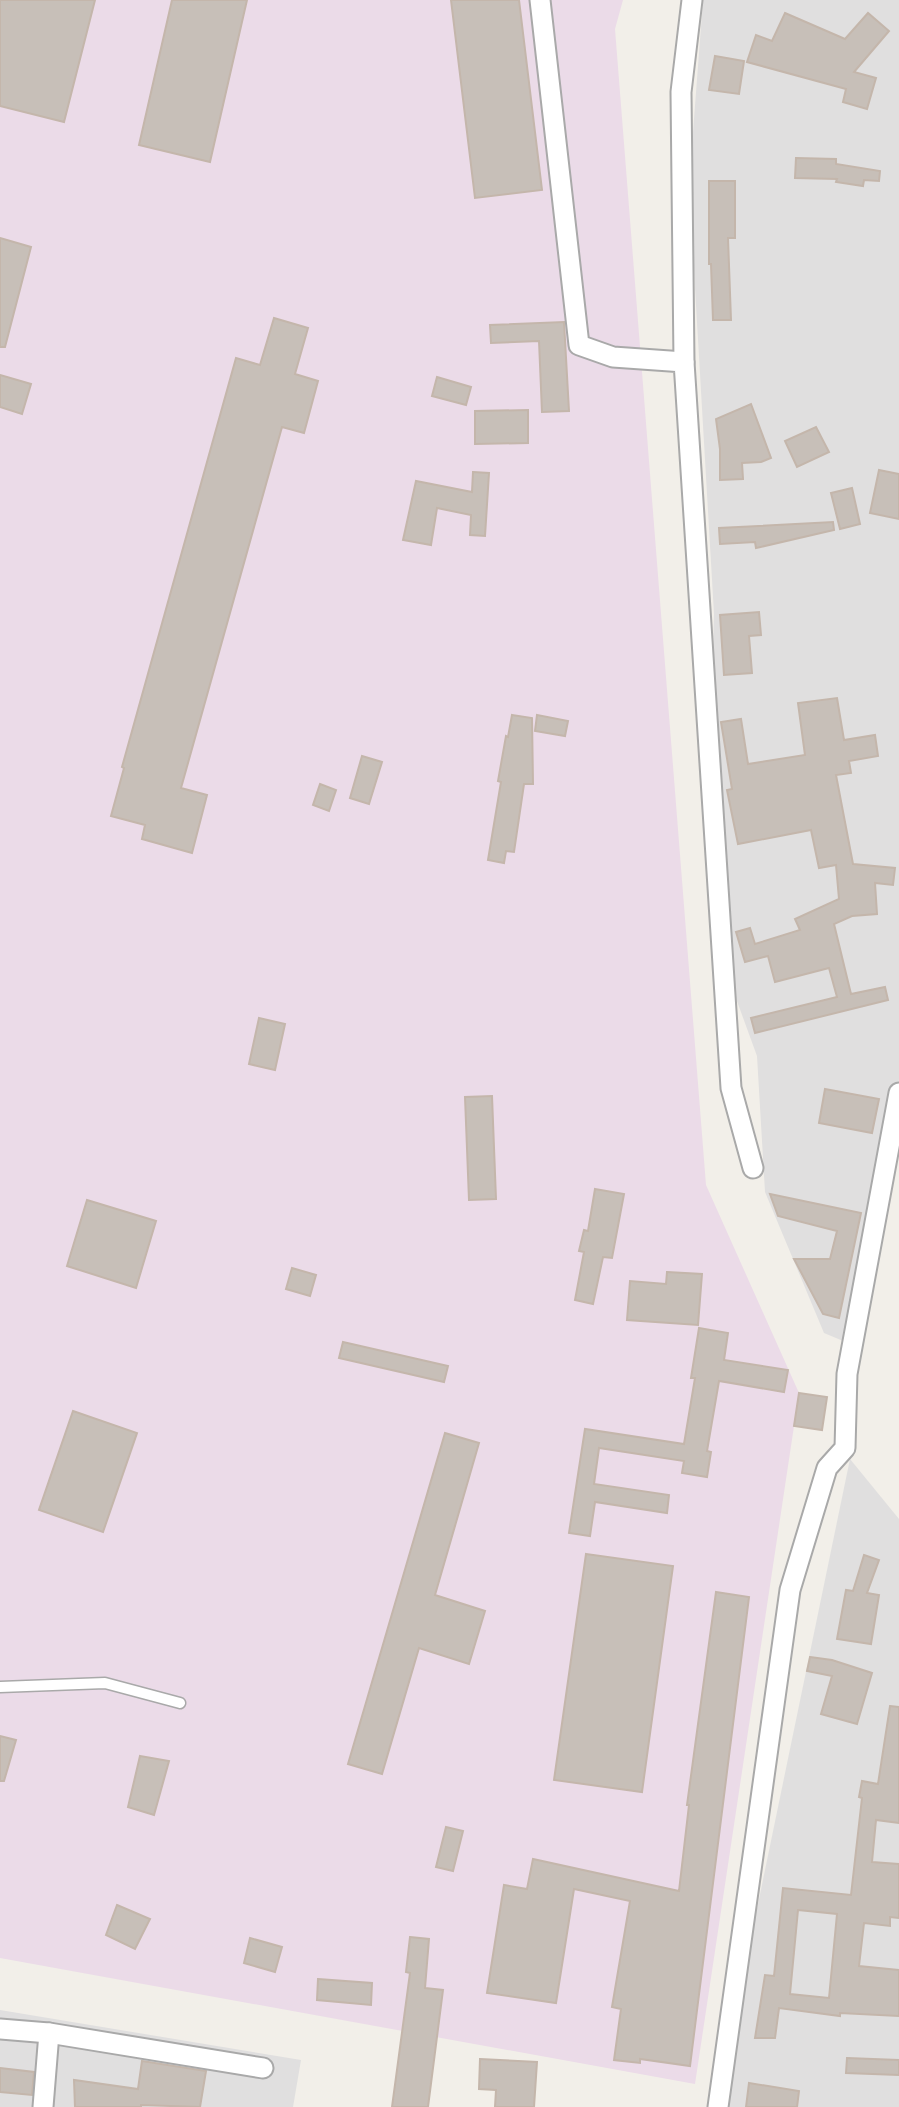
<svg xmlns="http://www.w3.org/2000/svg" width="899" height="2107" font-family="Commissioner,sans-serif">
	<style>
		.residential { fill: #e0dfdf }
		.industrial { fill: #ebdbe8 }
		.building { fill: #c7bfb8; stroke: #c4b6ab; stroke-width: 2; fill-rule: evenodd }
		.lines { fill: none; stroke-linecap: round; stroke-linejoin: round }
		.lane-casing { stroke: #a9a9a9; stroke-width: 13 }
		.street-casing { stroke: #a9a9a9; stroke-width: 23 }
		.lane { stroke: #fff; stroke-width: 10 }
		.street { stroke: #fff; stroke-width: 19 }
	</style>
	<rect width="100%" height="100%" fill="#f2efe9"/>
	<!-- residential -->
	<g class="residential">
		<path d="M703,0H899V1079L860,1348L824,1333L765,1192L757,1056L726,971L712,685L714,614L689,185Z"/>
		<path d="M850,1459L899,1519V2107H716Z"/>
		<path d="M0,2010L301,2060L293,2107H0Z"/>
	</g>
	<!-- industrial -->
	<path class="industrial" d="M0,0H623L615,29L706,1185L799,1393L695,2084L0,1958Z"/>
	<!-- building -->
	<g class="building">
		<path d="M0,0H95L64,122L0,106Z"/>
		<path d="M172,0H247L210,162L139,145Z"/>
		<path d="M451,0H519L542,190L475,198Z"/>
		<path d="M785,13L845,39L868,13L889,31L854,72L876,78L867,109L843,102L846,89L747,62L756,35L772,41Z"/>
		<path d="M715,56L744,61L739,94L709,90Z"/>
		<path d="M796,158L836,159V164L880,171L879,181L864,180L863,186L836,182L837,179L795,178Z"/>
		<path d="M709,181H735V238H728L731,320H713L711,264H709Z"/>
		<path d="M0,238L31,247L5,347H0Z"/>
		<path d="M274,318L308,328L295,374L318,381L304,433L282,427L181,788L207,795L192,853L142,839L145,825L111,816L124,768L122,767L236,358L260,365Z"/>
		<path d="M564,322L569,411L542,412L539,341L491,343L490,325Z"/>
		<path d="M0,375L31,384L22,414L0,407Z"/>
		<path d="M437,377L471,387L466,405L432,396Z"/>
		<path d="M751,404L771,458L761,462L742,463L743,479L720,480V449L716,419Z"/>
		<path d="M528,410V443L475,444V411Z"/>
		<path d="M816,427L829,452L797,467L785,441Z"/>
		<path d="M879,470L899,474V519L870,513Z"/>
		<path d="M473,472L489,473L485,536L470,535L471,515L437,508L431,545L403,540L416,481L472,492Z"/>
		<path d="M852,488L860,524L840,529L831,493Z"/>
		<path d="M833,522L834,530L756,548L755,542L720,544L719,528Z"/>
		<path d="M759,612L761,635L749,636L752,673L724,675L720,615Z"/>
		<path d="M837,698L844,740L875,735L878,756L849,761L851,773L836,775L853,864L895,868L893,885L875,883L877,914L852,916L834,924L851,994L885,987L888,1000L755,1033L751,1018L837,997L829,968L775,982L768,956L745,962L736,932L750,928L755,944L800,930L795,919L839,899L836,865L819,868L811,830L738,844L727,790L732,789L721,722L741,719L748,764L805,755L798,703Z"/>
		<path d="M512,715L532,718L533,784H524L514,852L506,851L504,863L488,860L501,782L498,781L506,736L508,737Z"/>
		<path d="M537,715L568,721L565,736L535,731Z"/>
		<path d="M362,756L382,762L369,804L350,798Z"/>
		<path d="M320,784L336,790L329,811L313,805Z"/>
		<path d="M259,1018L285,1024L275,1070L249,1064Z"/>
		<path d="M825,1089L879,1099L872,1133L819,1123Z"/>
		<path d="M492,1096L496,1199L469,1200L465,1097Z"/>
		<path d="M595,1189L624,1194L612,1258L603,1257L593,1304L575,1300L584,1252L579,1251L584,1230L588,1231Z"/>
		<path d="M770,1194L861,1213L839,1318L823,1314L794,1259H830L837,1231L778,1216Z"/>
		<path d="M87,1200L156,1221L136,1288L67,1266Z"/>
		<path d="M292,1268L316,1275L310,1296L286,1289Z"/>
		<path d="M667,1272L702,1274L698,1325L627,1320L630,1281L666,1284Z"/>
		<path d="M699,1328L728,1333L724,1360L788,1370L784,1392L719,1381L707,1451L711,1452L707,1477L682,1473L684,1461L599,1448L594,1484L669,1495L667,1513L595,1502L590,1536L569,1533L585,1429L684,1444L695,1378H691Z"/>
		<path d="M343,1342L448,1366L444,1382L339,1358Z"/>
		<path d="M799,1393L827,1397L822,1430L794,1426Z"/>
		<path d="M73,1411L137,1433L103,1532L39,1510Z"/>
		<path d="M445,1433L479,1443L435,1595L485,1611L469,1664L419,1648L382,1774L348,1764Z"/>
		<path d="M586,1554L673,1566L642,1792L554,1780Z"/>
		<path d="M864,1555L879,1560L867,1593L879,1595L871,1644L837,1639L846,1590L853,1591Z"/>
		<path d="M716,1592L749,1597L690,2066L640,2059V2063L614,2060L621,2009L612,2007L630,1901L574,1889L556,2003L487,1993L504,1885L527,1889L533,1859L679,1891L689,1805H687Z"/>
		<path d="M810,1657L832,1660L872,1673L857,1724L821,1714L832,1676L807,1671Z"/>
		<path d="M890,1706L899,1707V1823L876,1820L872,1862L899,1864V1918L890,1917V1926L864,1923L859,1966L899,1970V2016L840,2013V2016L779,2008L775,2038H755L765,1975L774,1976L783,1888L851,1895L862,1798L859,1797L862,1781L878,1784ZM798,1910L837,1914L829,1998L790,1994Z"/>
		<path d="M0,1736L16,1740L4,1781H0Z"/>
		<path d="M140,1756L169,1761L154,1815L128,1807Z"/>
		<path d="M446,1827L463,1831L453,1871L436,1867Z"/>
		<path d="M117,1905L150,1919L135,1949L106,1935Z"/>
		<path d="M410,1937L429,1939L425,1988L443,1990L428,2107H392L410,1973L406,1972Z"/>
		<path d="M250,1938L282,1947L275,1972L244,1963Z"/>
		<path d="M318,1979L372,1983L371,2005L317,2000Z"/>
		<path d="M847,2058L899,2060V2075L846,2073Z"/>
		<path d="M480,2059L537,2062L534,2107H495L496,2090L479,2089Z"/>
		<path d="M142,2061L206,2071L200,2107L141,2105V2107H75L74,2080L138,2089Z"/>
		<path d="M0,2068L34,2072L32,2095L0,2092Z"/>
		<path d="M749,2083L799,2091L797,2107H746Z"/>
	</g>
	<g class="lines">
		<!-- lane casing -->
		<g class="lane-casing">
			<path id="lane" d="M0,1687L105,1683L180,1703"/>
		</g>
		<!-- street casing -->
		<g class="street-casing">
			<g id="street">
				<path d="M540,0L579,345L613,357L684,362L731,1088L753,1168"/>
				<path d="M684,362L681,92L692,0"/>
				<path d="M0,2029L49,2033L263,2068"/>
				<path d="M43,2107L49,2033"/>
				<path d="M718,2107L790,1590L827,1468L845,1448L847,1374L899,1093"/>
			</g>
		</g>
		<!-- lane -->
		<use href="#lane" class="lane"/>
		<!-- street -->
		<use href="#street" class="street"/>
	</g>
</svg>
